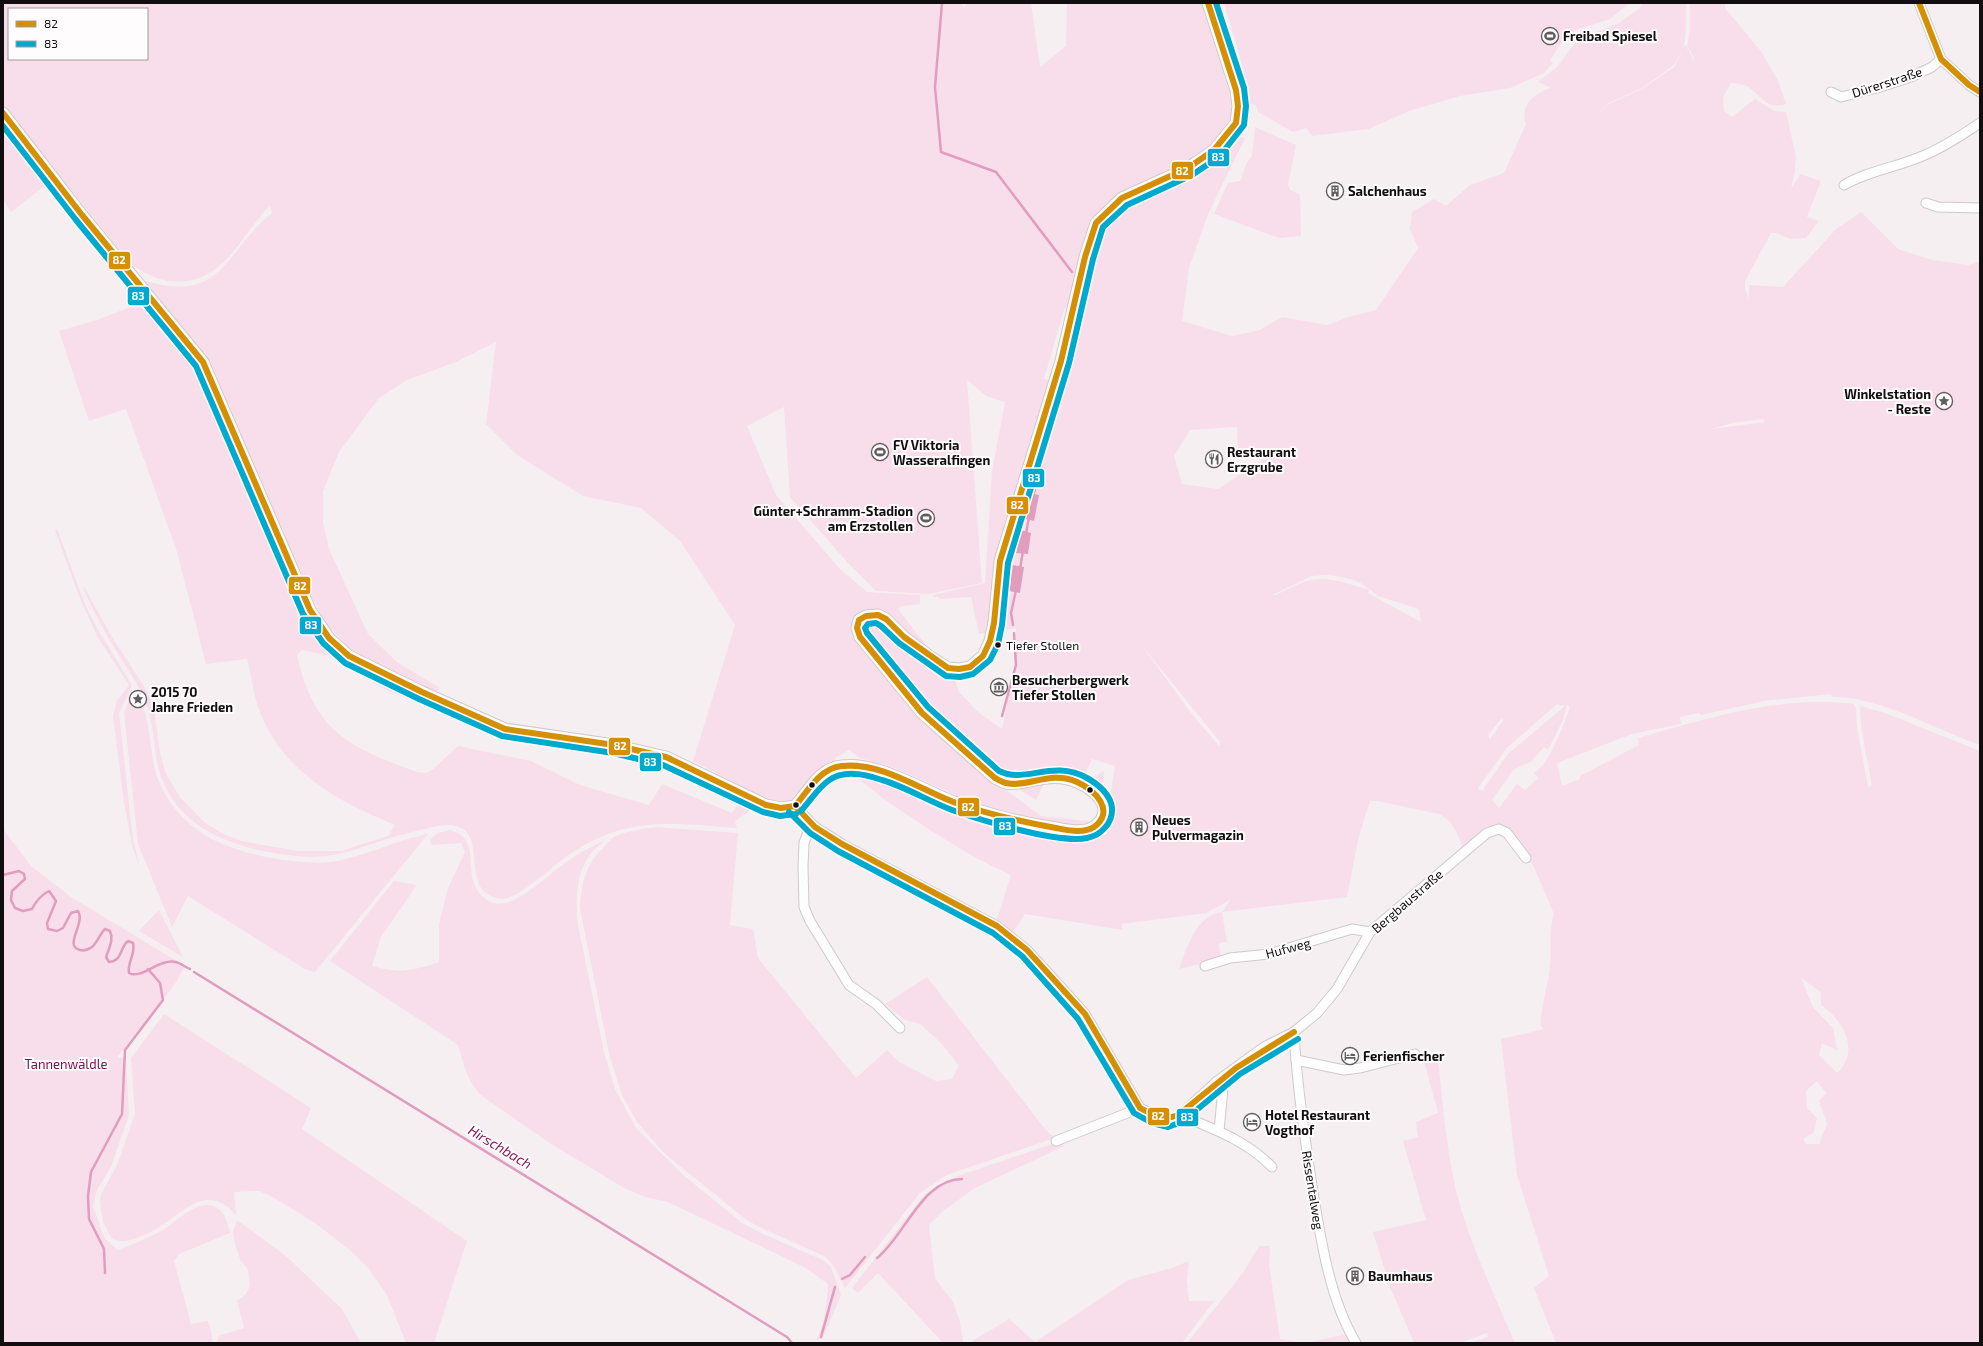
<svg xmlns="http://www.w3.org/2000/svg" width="1983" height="1346" font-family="'Exo 2',sans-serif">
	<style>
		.green { fill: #f8deea; fill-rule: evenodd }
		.water { fill: #e09dbe }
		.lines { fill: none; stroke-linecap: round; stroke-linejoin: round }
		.stream { stroke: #e09dbe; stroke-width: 2.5 }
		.minor-casing { stroke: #cecacc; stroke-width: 11 }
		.tertiary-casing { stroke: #cecacc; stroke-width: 13 }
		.minor { stroke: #fefdfd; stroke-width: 9 }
		.tertiary { stroke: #fefdfd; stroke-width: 11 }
		.bus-1-casing { stroke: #fffcfd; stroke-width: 9 }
		.bus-2-casing { stroke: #fffcfd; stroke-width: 9 }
		.bus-1 { stroke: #d58f02; stroke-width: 6 }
		.bus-2 { stroke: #00a9ce; stroke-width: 6 }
		.bus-dot { fill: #120e10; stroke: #fffcfd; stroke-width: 1.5 }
		.labels { text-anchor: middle; stroke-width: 4; stroke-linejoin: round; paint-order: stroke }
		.bus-label { font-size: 12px; fill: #120e10; stroke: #fffcfd; text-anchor: start }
		.poi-label { font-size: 13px; font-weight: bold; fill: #120e10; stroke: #fffcfd; text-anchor: start }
		.street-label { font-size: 13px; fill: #120e10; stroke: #fffcfd }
		.park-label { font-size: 13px; fill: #800e52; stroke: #fffcfd }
		.water-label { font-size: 14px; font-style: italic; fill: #891a5a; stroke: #fffcfd }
		.line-badge { stroke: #fffcfd; stroke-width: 1.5 }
		.badge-label { font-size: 11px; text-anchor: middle; font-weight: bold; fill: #fff }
	</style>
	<rect width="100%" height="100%" fill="#f5eff2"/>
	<!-- green -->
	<g class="green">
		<path d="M3,3H961L964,8L967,3H1031L1040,67L1066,46L1067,3H1204L1231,95L1232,117L1221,132L1245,138L1209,212L1189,268L1182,321L1232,336L1260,330L1282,317L1327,325L1348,317L1376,310L1418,248L1410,229L1412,212L1434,199L1446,206L1470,185L1504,173L1526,124C1519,105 1535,93 1551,88L1538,82L1557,67L1577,40L1619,23L1639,9L1642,3H1686V29L1684,47L1686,45L1693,59V66L1694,58L1687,46L1690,30V3H1725V8L1761,51L1778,81L1786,104C1767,111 1761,95 1747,86C1743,84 1736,84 1731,83L1723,97L1724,111L1732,117L1755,99L1774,111L1786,112L1796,157L1795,171L1791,189L1800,174L1821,181L1807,217L1819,221L1806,238L1790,239L1776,233H1771L1745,281V288L1749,300V285L1783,287L1836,229L1861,212L1898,249L1932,260L1968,265L1980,262V745C1938,730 1875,695 1832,697L1831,694L1764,701L1701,715L1699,713L1680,717L1681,724L1632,734L1557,763L1562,786L1580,779V776L1639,745L1638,738C1708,718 1780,695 1854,704L1856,708L1857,727L1868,787L1872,786C1868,759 1860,733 1860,706L1885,713L1980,751V1343H1556L1534,1288L1549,1276L1517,1175L1501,1039L1544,1029L1541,1026C1540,1006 1548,988 1550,967C1552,948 1548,935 1554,914L1533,865L1524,852L1500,826L1463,849C1458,834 1453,821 1439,814L1377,801H1370L1359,836L1347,897L1222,912L1227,942L1219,943L1221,959L1179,969C1186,949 1197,914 1222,912L1230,900L1206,913L1122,924V930L1025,914L1013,932L996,922L1011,875C967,856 927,828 887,801C873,792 860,776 843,773L849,769C886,773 921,791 955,806L956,795L895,768L860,758L849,750L835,758L836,762L795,800L788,803H774L693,761L735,625L680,541L641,508L583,496L517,455L486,424L496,342L456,362L407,380L379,398L339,452L323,491V522L329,549L368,634L397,662L440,688L435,694L353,652L326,623L307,589L181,327L143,280C223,305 223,253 272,213L270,206C253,222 242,244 225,261C196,289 164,287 132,265L3,106ZM9,9H147V59H9ZM1684,48L1674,67L1645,87L1609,104L1598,114L1609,103L1644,87L1674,65ZM1065,307L1076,321L1063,383L1044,379ZM967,380L986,396L1005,402L992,471L985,583L933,595V597H938L940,599L971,597L979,634L1016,628L1014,669L1002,729L978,712L959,692L952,672L929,649L898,609L901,606L920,604V595L867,592L840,569L776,495L747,426L784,407L790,497L848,563L876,591L929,594L982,583ZM1763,419L1765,422L1711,429L1733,423ZM1237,427L1238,449H1263L1262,460L1218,489L1182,484L1174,456L1190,430ZM1327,575C1340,576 1361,580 1370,590C1348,584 1324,573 1301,583C1291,587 1281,594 1270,596L1312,576ZM1370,590L1378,596L1419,609L1421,622L1368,593ZM1143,647L1220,742L1219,746L1191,713ZM1557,704L1565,706L1508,754L1482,791L1478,788L1506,749ZM1567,705L1570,707C1564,724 1549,765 1534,773L1538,778L1525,790L1517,784L1499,808L1492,800L1514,769L1531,762L1544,747L1548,750L1563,720ZM1502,718L1503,720L1490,739L1488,735ZM1092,759L1115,766L1106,823L1041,816L1001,786L1057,772L1084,777ZM1801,978L1821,992V1005C1843,1020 1861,1051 1837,1073L1819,1055L1822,1043L1837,1050L1833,1028L1813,1007ZM1817,1081L1826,1093L1819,1101L1827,1124L1819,1144H1806L1803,1139L1814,1132L1817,1118L1807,1108L1806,1091Z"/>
		<path d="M1224,3H1630L1610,19L1576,30L1562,42L1550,60L1553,63L1544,73L1510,88L1460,96L1409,111L1369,129L1312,136L1306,128L1293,132L1258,112L1256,105L1251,104L1240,57Z"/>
		<path d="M3,119L51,181L11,212L3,199Z"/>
		<path d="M1255,127L1296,145L1288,185L1290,190L1300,194L1301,236L1279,238L1214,214L1228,183L1240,181L1247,162L1252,156Z"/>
		<path d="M149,303L195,361L211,389L245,465L291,580L318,629L330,647L362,669L389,680L453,711L449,714L386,690L329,656L302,650L297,655C314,731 348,747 417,772L426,773L432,770L458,746L531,761L580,785L649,805L662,784L732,813L742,798L758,805L735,821L737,828C670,823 624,815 566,857C551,868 524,893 508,898C500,900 493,898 487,894C463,876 489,825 447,825C439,825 430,828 421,830C410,833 398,835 387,839C362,847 340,856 314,857C301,857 286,855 274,853C226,845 179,826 161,777C153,753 155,726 146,703C139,684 125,666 115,649C103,630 93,610 84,590L83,585L112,637L147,691L154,710L160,752L166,774L180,797L204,822L223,834L242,841L297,851H341L388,836L395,825C335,800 279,770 257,704C253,690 251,674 247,659L206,664L177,552L126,409L89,421L59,331L97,320L138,304Z"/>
		<path d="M57,529L85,605L97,628L131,684V688L119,713L133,840L140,867L133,849L124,803L113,716L117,701L129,685L97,636L78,593L55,530Z"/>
		<path d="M136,695C152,711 149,757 158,779C179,830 220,848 271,858C291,861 312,864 332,862C364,857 395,840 428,834L315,972L304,969L297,964L188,896L172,927L138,844L124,713L131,696Z"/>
		<path d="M1104,771L1102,792L1085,782Z"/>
		<path d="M1045,782L1036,800L1020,790L1034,783Z"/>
		<path d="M656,827L738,833L730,925L753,929L758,958L856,1078L887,1050L899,1062L936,1081L952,1079L959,1066L941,1043L920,1024L905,1020L885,1004L927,977L1049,1134L1057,1137L947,1175L920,1193L845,1288C838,1276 836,1265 824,1256L757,1226L744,1218L664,1153L637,1122L622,1095L610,1058L580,909C581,885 585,865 603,848C606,844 610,840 614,837C626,831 642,829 656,827Z"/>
		<path d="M3,829L31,866L71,897L185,966L173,987L118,1056L119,1058L126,1057L129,1115L111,1167L97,1190L93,1206L102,1232L106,1240L118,1250C132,1244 148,1239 161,1231C178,1221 206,1189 224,1215C227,1220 228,1227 230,1233L179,1254L174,1261L191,1324L208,1321L212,1334V1343H3Z"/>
		<path d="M450,830C487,840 456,877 487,900C509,916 547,875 565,863C577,854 591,847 605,840C600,845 593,850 589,856C575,876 576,902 578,925L604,1052L615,1089L636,1128L681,1173L742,1223L763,1234L823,1260L831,1267L841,1295L823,1338L816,1340C825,1325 827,1302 828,1284L804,1267L668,1202L645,1197L624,1188L548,1142L482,1096C467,1081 464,1065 458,1045L330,961L394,881L417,885L381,937L372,966C400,974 412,971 439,962V924L448,888L465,852L461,843L432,845L430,839L438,833Z"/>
		<path d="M159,910L183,957L139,931Z"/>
		<path d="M164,1014L311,1108L302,1129L467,1241L434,1343H406L387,1295L368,1268L351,1251L315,1223L271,1196L259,1191L234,1192L236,1216C233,1212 229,1207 225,1205C199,1188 177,1218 156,1229C151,1232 145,1235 139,1237C129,1241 122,1243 112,1239L103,1222L100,1203L101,1194L117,1165L135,1114L131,1058Z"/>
		<path d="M1437,1052C1443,1101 1446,1154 1459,1202C1473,1250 1495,1297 1515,1343H1470L1488,1337L1487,1333L1459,1343H1414L1390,1287L1373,1232L1426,1220L1403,1141L1418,1137L1416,1122L1438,1113L1422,1054Z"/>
		<path d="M1061,1141L1064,1146L975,1188L943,1211L929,1225L935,1278L953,1302L960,1322L963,1342L967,1343H943L878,1273L858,1293L852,1288L925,1194L955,1177Z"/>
		<path d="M237,1220L287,1257L342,1309L361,1343H217L218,1336L244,1328L237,1301L246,1294L250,1286L248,1270L240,1259L235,1244L233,1232Z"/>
		<path d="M1259,1246H1270L1269,1264L1280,1339L1305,1343L1347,1334L1352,1343H1187L1243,1273Z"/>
		<path d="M1189,1261L1187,1281L1189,1301H1214L1182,1343H969L1009,1319L1035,1342L1128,1280L1172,1268Z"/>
	</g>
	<!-- water -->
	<g class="water">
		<path d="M1029,493L1039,495L1034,521L1023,518Z"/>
		<path d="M1021,530L1031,533L1028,554L1016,553Z"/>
		<path d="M1013,565L1024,567L1020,593L1009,591Z"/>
	</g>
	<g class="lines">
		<!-- stream -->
		<g class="stream">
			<path d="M942,3L935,87L941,152L996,172L1072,272"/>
			<path d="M1033,497L1087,284"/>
			<path d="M1026,534L1029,517"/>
			<path d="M1020,569L1023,551"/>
			<path d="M1013,625L1011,613L1016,590"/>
			<path d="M1002,716L1016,665L1014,633"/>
			<path d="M3,875L19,871L24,874L25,879L12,891L11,900L15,908L23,911L32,909C36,901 41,895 49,891L56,901L47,923L48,929L57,931L63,928L71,913L78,911C86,923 63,946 80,950C84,951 88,950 92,947C97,943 100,934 105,929L110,931C114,940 109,948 106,957L109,962C123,961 119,948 128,941L133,943C136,954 127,962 129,973C141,980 159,958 176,962C180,963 185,967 190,969"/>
			<path d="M194,972L787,1337L792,1343"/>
			<path d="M877,1258C905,1236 922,1179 962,1179"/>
			<path d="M105,1273L104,1249L89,1219L88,1196L91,1172L122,1114L125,1050L163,1000L160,983L148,969"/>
			<path d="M842,1279L850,1275L865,1257"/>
			<path d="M821,1337L835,1287"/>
		</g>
		<!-- minor casing -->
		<g class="minor-casing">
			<g id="minor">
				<path d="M1919,3L1941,59L1969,85L1980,92"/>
				<path d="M1831,92L1841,97L1877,88L1911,77L1932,67L1941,59"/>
				<path d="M1844,185C1869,170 1900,167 1927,154C1946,146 1963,134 1980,123"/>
				<path d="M1926,203L1938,207L1980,208"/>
				<path d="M795,806L815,827L842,844L997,926L1027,950L1069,996L1085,1014L1140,1108L1154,1115L1170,1119L1180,1115L1216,1082L1264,1047L1294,1032L1317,1013L1337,989L1370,932L1487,833L1499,829L1507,833L1526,858"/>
				<path d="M815,827L807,835L804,843L803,866L804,907L810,921L849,985L876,1004L900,1028"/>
				<path d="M1205,966L1230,958L1269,954L1352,929L1370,932"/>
				<path d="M1294,1032C1297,1086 1305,1139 1313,1192C1321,1241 1330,1300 1356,1343"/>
				<path d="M1296,1060L1344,1070L1360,1068L1415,1054"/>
				<path d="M1216,1082L1223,1088L1219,1131"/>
				<path d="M1180,1115C1213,1129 1246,1140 1272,1167"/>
				<path d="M1056,1141L1140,1108"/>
			</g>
		</g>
		<!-- tertiary casing -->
		<g class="tertiary-casing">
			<path id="tertiary" d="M3,113L82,215L203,362L310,610L329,638L349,656L422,692L505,729L614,745L666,757L766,805L781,808L795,806C809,791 819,768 842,766C879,762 920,789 954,802C987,814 1021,823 1056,828C1068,830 1085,834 1095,826C1117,809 1095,790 1077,782C1056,773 1039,780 1018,783C1014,783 1009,784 1006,783C1002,782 998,779 995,778L922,713L860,637L857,628L859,620L866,616L878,615L886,619L904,637L929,656L948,668L959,669L970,667L983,656L990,641L994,623L1000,561L1061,361L1085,257L1096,223L1122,198L1188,168L1214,150L1236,123L1238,106L1236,90L1208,3"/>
		</g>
		<!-- minor -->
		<use href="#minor" class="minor"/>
		<!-- tertiary -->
		<use href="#tertiary" class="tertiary"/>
		<!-- bus-1 casing -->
		<g class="bus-1-casing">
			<g id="bus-1">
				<path d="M1919,3L1941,59L1969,85L1980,92"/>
				<path d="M3,113L82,215L203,362L310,610L329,638L349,656L422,692L505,729L614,745L666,757L766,805L781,808L795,806"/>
				<path d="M795,806C808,791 820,768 842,766C883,762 920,790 956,803C988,814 1022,822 1056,828C1067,830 1083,834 1094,827C1116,811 1095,790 1077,782C1050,770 1028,788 1006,783C1002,782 999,780 995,778L922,713L860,637L857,628L859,620L866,616L878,615L886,619L904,637L948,668L959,669L970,667L983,656L990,641L994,623L1000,561L1061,361L1085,257L1096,223L1122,198L1188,168L1214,150L1236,123L1238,106L1236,90L1208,3"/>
				<path d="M795,806L815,827L842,844L997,926L1027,950L1085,1014L1140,1108C1153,1115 1164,1121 1178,1115L1236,1068L1294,1032"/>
			</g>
		</g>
		<!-- bus-2 casing -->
		<g class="bus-2-casing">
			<g id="bus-2">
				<path d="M3,126L76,220L196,366L303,614L323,643L345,663L419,699L502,736L613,753L663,765L763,812L780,816L796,814"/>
				<path d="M801,811C818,792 826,772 855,774C864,774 873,777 882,780C906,787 928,801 952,810C980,820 1059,844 1087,838C1102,835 1113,822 1112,808C1111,795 1098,784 1087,778C1053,759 1025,784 999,771L928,707L867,633L865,628L868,624L876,623L881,626L899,643L946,676L960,677L973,674L990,660L998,644L1002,625L1008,563L1069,363L1093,259L1103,227L1127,205L1192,175L1219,157L1244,125L1246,106L1244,88L1216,3"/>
				<path d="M789,812L810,833L838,851L993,933L1022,956L1078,1019L1134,1113L1152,1123L1168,1127L1182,1122L1240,1074L1298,1039"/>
			</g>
		</g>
		<!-- bus-1 -->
		<use href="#bus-1" class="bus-1"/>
		<!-- bus-2 -->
		<use href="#bus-2" class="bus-2"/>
	</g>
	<!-- icons -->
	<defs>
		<g id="stadium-ring" transform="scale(0.9)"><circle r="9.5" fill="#fffcfd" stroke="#615d5f" stroke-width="1.5"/><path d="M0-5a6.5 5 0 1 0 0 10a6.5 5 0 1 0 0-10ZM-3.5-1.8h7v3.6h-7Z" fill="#615d5f"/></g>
		<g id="building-ring" transform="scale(0.9)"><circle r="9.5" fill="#fffcfd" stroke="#615d5f" stroke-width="1.5"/><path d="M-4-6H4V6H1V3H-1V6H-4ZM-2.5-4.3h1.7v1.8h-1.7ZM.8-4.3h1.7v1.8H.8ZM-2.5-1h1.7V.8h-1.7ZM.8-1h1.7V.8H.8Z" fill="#615d5f"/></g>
		<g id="sight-ring" transform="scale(0.9)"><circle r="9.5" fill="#fffcfd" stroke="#615d5f" stroke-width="1.5"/><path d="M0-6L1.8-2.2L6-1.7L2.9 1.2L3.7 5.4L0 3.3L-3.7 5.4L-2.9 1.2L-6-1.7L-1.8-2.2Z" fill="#615d5f"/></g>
		<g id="restaurant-ring" transform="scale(0.9)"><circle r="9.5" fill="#fffcfd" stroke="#615d5f" stroke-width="1.5"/><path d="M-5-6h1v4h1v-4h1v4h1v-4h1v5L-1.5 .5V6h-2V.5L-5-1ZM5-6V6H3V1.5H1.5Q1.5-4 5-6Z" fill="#615d5f"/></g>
		<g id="museum-ring" transform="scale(0.9)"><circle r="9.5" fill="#fffcfd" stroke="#615d5f" stroke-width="1.5"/><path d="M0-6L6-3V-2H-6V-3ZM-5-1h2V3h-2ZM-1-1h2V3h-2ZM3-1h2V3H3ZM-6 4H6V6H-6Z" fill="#615d5f"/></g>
		<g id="hotel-ring" transform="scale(0.9)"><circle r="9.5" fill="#fffcfd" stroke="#615d5f" stroke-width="1.5"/><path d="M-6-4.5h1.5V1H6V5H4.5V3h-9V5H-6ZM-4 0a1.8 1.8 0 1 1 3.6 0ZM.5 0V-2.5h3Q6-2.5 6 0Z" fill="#615d5f"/></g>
	</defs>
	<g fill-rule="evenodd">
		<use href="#stadium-ring" x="1550" y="36"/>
		<use href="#building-ring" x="1335" y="191"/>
		<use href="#sight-ring" x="1944" y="401"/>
		<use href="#stadium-ring" x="880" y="452"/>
		<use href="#restaurant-ring" x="1214" y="459"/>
		<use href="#stadium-ring" x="926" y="518"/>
		<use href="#museum-ring" x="999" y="687"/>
		<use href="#sight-ring" x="138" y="699"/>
		<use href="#building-ring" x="1139" y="827"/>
		<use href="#hotel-ring" x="1350" y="1056"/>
		<use href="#hotel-ring" x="1252" y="1122"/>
		<use href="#building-ring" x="1355" y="1276"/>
	</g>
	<!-- markers -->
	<g class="bus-dot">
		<circle cx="998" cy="645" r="3.5"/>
		<circle cx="812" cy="785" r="3.5"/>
		<circle cx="1090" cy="790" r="3.5"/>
		<circle cx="796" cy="805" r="3.5"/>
	</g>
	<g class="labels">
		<!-- bus labels -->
		<g class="bus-label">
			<text x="1006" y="650">Tiefer Stollen</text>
		</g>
		<!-- poi labels -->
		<g class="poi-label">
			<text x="1563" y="41">Freibad Spiesel</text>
			<text x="1348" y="196">Salchenhaus</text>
			<text x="1931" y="399" text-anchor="end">Winkelstation<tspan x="1931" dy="15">- Reste</tspan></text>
			<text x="893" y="450">FV Viktoria<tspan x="893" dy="15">Wasseralfingen</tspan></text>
			<text x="1227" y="457">Restaurant<tspan x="1227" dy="15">Erzgrube</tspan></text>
			<text x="913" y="516" text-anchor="end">Günter+Schramm-Stadion<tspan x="913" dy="15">am Erzstollen</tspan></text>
			<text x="1012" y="685">Besucherbergwerk<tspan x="1012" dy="15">Tiefer Stollen</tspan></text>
			<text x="151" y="697">2015 70<tspan x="151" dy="15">Jahre Frieden</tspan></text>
			<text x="1152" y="825">Neues<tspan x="1152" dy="15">Pulvermagazin</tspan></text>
			<text x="1363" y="1061">Ferienfischer</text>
			<text x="1265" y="1120">Hotel Restaurant<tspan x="1265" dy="15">Vogthof</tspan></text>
			<text x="1368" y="1281">Baumhaus</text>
		</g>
		<!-- street labels -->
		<g class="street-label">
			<text transform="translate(1887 82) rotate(-18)" y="5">Dürerstraße</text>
			<text transform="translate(1407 901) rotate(-41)" y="5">Bergbaustraße</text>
			<text transform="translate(1288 948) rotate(-15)" y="5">Hufweg</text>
			<text transform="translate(1313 1190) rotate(81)" y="5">Rissentalweg</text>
		</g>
		<!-- park labels -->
		<g class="park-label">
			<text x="66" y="1069">Tannenwäldle</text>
		</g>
		<!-- water labels -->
		<g class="water-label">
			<text transform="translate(500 1147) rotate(31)" y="5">Hirschbach</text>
		</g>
	</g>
	<g class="line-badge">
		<rect x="1207" y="148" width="23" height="19" rx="4" fill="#00a9ce"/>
		<rect x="1171" y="161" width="23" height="19" rx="4" fill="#d58f02"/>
		<rect x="108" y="251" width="23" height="19" rx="4" fill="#d58f02"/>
		<rect x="127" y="286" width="23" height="20" rx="4" fill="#00a9ce"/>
		<rect x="1022" y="468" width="23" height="20" rx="4" fill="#00a9ce"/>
		<rect x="1006" y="496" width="23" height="19" rx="4" fill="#d58f02"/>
		<rect x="288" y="576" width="23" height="19" rx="4" fill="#d58f02"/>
		<rect x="299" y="616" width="23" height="19" rx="4" fill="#00a9ce"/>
		<rect x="608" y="737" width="23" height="19" rx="4" fill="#d58f02"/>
		<rect x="639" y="752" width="23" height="20" rx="4" fill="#00a9ce"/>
		<rect x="957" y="797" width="23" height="20" rx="4" fill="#d58f02"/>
		<rect x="993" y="817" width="23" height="19" rx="4" fill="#00a9ce"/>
		<rect x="1147" y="1107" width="23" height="19" rx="4" fill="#d58f02"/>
		<rect x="1176" y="1108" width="23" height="19" rx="4" fill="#00a9ce"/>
	</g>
	<g class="badge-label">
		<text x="1218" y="161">83</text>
		<text x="1182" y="175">82</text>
		<text x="119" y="264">82</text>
		<text x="138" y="300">83</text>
		<text x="1034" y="482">83</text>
		<text x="1017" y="509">82</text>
		<text x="300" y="590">82</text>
		<text x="311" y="629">83</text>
		<text x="620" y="750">82</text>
		<text x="650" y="766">83</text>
		<text x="968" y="811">82</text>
		<text x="1005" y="830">83</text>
		<text x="1158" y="1120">82</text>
		<text x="1187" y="1121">83</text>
	</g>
	<!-- border -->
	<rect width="1983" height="1346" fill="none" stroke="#120e10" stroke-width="8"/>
	<!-- legend -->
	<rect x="8" y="8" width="140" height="52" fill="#fffcfd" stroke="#a09d9e"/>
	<rect x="16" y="21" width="20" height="6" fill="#d58f02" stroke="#a09d9e"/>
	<text x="44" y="28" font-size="12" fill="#120e10">82</text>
	<rect x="16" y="41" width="20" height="6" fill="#00a9ce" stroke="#a09d9e"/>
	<text x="44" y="48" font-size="12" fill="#120e10">83</text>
</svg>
